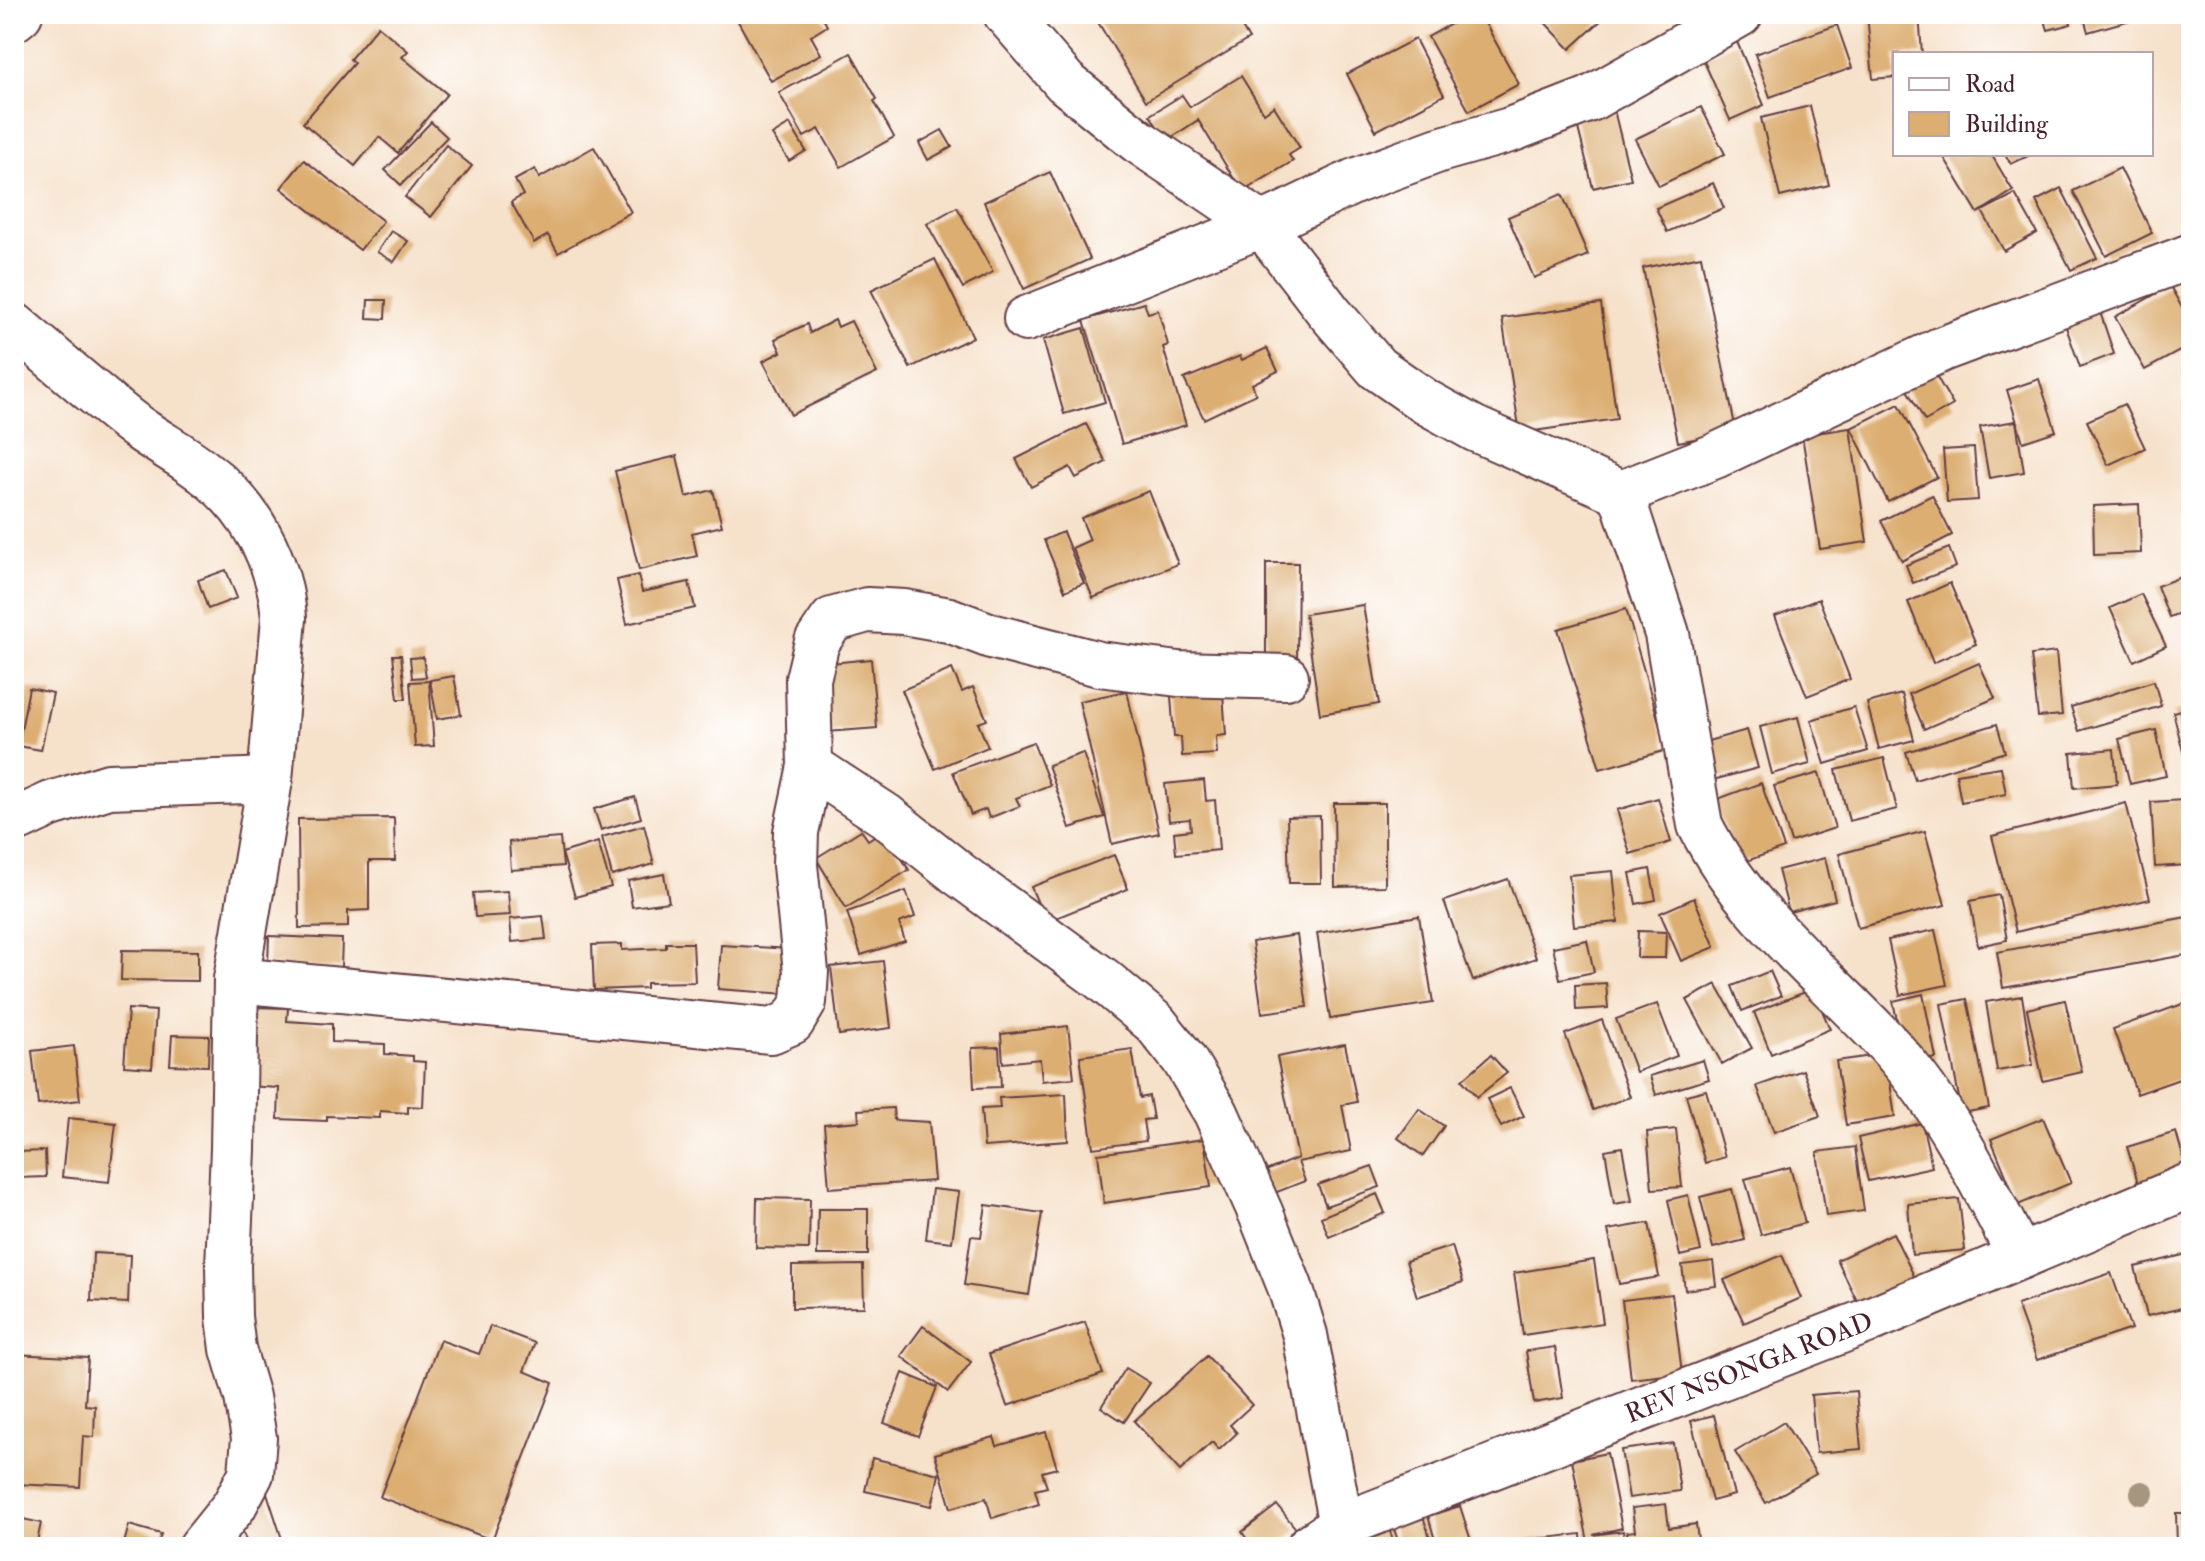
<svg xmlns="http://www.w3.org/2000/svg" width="2205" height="1561" font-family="'IM FELL Double Pica',serif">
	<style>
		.building { fill: #dcae72 }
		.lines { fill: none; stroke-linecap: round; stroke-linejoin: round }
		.minor-casing { stroke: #643c43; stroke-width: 48 }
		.minor { stroke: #fff; stroke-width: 44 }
		.tree { fill: #a7967f }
		.labels { text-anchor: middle; stroke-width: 6; stroke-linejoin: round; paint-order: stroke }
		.street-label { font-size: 26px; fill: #4a1f2b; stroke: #fff }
	</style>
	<rect width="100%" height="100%" fill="#fff"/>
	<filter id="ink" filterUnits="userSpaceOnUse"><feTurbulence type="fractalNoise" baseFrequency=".0125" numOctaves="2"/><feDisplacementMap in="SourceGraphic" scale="16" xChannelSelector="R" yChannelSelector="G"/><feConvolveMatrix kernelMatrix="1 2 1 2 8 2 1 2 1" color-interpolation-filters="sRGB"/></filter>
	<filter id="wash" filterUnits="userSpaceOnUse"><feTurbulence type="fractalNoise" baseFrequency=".006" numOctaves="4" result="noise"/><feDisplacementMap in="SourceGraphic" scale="32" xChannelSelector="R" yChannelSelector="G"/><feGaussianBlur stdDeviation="1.8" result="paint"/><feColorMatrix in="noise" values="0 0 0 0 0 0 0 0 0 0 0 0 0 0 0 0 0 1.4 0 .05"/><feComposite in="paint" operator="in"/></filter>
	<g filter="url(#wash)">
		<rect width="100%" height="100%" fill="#f6e1ca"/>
		<g id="blocks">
			<!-- building -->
			<g class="building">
				<path d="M734,14H821L827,26L811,36L821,54L771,81Z"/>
				<path d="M1093,14H1234L1249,39L1146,101Z"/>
				<path d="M1469,14H1480L1519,84L1469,111L1428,37Z"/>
				<path d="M1537,14H1605L1606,16L1570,49Z"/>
				<path d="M1867,14H1919L1922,54H1895V77L1873,79Z"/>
				<path d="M2043,14H2069L2071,24L2048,30Z"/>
				<path d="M2083,14H2148V15L2088,32Z"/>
				<path d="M1837,25L1852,68L1770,97L1755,54Z"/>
				<path d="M378,26L408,51L402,57L447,94L398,153L379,137L355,166L303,123L354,63L350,59Z"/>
				<path d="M1415,39L1444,95L1376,131L1347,74Z"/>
				<path d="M1737,42L1764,105L1730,120L1702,57Z"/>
				<path d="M851,53L877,99L874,101L894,137L841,167L819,129L804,137L779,93Z"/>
				<path d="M1241,76L1264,113L1274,106L1300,148L1289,155L1293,161L1242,192L1198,120L1166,141L1150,115L1182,95L1190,107Z"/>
				<path d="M1810,106L1829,185L1780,197L1761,118Z"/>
				<path d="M1701,107L1725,154L1659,186L1635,139Z"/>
				<path d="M1614,110L1631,179L1593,188L1576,120Z"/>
				<path d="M431,122L447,137L401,185L385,170Z"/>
				<path d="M790,124L806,151L789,161L772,135Z"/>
				<path d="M942,130L952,147L928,160L919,143Z"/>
				<path d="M446,145L472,166L431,217L405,197Z"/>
				<path d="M594,147L631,212L558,253L548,235L534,243L511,202L523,195L515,180L535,169L539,178Z"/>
				<path d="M1942,154H1991L2013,191L1978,213Z"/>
				<path d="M2005,154H2032L2011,164Z"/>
				<path d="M304,160L383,221L360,250L281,188Z"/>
				<path d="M2120,168L2152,233L2106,256L2073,191Z"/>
				<path d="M1050,172L1090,259L1024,289L984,202Z"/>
				<path d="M1713,183L1724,208L1667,232L1656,208Z"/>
				<path d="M2061,188L2097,258L2071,270L2036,201Z"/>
				<path d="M1562,194L1588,255L1534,278L1508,217Z"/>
				<path d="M2015,194L2037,233L2004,251L1982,211Z"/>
				<path d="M957,207L993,272L963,288L927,224Z"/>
				<path d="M391,231L408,241L394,262L377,252Z"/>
				<path d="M1701,256L1736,431L1678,442L1643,268Z"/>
				<path d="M935,259L973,337L910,368L871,290Z"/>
				<path d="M2170,286L2191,324V345L2145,370L2115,317Z"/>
				<path d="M368,300H386L385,319L367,318Z"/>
				<path d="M1144,303L1148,313L1158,310L1168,345L1163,347L1186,425L1122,444L1084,320Z"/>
				<path d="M1601,304L1617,419L1520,433L1502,318Z"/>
				<path d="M2100,312L2114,354L2080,367L2065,324Z"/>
				<path d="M835,320L838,327L851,321L877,373L791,415L763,361L781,352L775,339L807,324L810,333Z"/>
				<path d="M1084,328L1105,402L1064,414L1043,340Z"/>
				<path d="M1267,348L1278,371L1252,384L1256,394L1204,419L1184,379L1240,356L1242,360Z"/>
				<path d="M1931,367L1953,405L1925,421L1903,383Z"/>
				<path d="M2039,379L2056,431L2023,442L2007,390Z"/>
				<path d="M1899,404L1937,477L1888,502L1851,428Z"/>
				<path d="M2124,404L2145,448L2108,465L2087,421Z"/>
				<path d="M2016,421L2024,472L1989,478L1980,427Z"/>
				<path d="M1086,424L1106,462L1076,478L1070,467L1031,487L1016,459Z"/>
				<path d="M1850,428L1867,542L1820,549L1802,435Z"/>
				<path d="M1974,448L1978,500L1947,502L1943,450Z"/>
				<path d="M677,456L686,497L713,490L722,526L692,533L697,556L639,570L615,471Z"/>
				<path d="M1149,491L1178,564L1093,598L1072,548L1090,540L1081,518Z"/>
				<path d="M1932,495L1952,535L1902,561L1881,521Z"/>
				<path d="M2139,504L2141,553L2094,555L2093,506Z"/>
				<path d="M1063,532L1084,583L1065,591L1044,540Z"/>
				<path d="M1949,548L1956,567L1913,583L1906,565Z"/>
				<path d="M1266,563H1298L1297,660L1266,659Z"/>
				<path d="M226,570L237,598L208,609L198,580Z"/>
				<path d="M2191,573V609L2169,617L2157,586Z"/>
				<path d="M638,575L642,592L689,582L695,608L627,624L617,580Z"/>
				<path d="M1950,583L1976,644L1933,663L1908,602Z"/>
				<path d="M2141,594L2166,646L2134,661L2110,608Z"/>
				<path d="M1819,599L1850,679L1807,696L1775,616Z"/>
				<path d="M1363,605L1379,704L1320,714L1305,614Z"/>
				<path d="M1626,609L1667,750L1600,769L1558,629Z"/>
				<path d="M2056,652L2062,715L2038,717L2031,655Z"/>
				<path d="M393,655H401L406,699H398Z"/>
				<path d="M423,657L426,677L412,678L410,658Z"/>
				<path d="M871,659L877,728L827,732L821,664Z"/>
				<path d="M1979,663L1995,698L1924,729L1909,694Z"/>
				<path d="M952,669L962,692L973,687L987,720L978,723L988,747L935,769L902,690Z"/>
				<path d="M454,676L461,715L437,719L430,680Z"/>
				<path d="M1222,680L1226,735L1216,736L1217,754L1182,756L1181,737H1174L1170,683Z"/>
				<path d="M429,681L434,746L415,747L410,682Z"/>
				<path d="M2154,681L2161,706L2079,731L2071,707Z"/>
				<path d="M29,688L53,693L41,750L18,746Z"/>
				<path d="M1127,691L1159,833L1112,844L1079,701Z"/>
				<path d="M1902,694L1914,740L1879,749L1867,703Z"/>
				<path d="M1854,707L1868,751L1825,764L1811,720Z"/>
				<path d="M2191,707V770L2188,771L2173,712Z"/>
				<path d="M1798,717L1810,764L1772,774L1760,727Z"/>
				<path d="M1997,724L2005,752L1915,780L1906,752Z"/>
				<path d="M1747,730L1758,768L1698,784L1687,747Z"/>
				<path d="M2156,730L2166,776L2130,784L2119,739Z"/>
				<path d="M1033,742L1050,785L1016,798L1020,806L989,818L986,809L971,815L953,772Z"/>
				<path d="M2114,749L2117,784L2074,788L2071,753Z"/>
				<path d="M1083,753L1104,817L1070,828L1048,765Z"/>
				<path d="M1884,758L1897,809L1849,821L1836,770Z"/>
				<path d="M2001,767L2006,794L1961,802L1956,774Z"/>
				<path d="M1819,773L1835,828L1791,842L1774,786Z"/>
				<path d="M1204,780L1206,801L1215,800L1219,850L1176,854L1174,832L1191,830L1190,819L1169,821L1165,784Z"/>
				<path d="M1761,783L1784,848L1738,864L1715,800Z"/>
				<path d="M635,797L641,818L601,830L594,809Z"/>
				<path d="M1658,798L1671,842L1630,854L1617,810Z"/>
				<path d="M2184,800L2189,865L2155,867L2151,802Z"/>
				<path d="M1334,803H1385V886L1335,887Z"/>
				<path d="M2126,803L2150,899L2016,932L1992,836Z"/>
				<path d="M1320,816L1321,883H1289L1287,817Z"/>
				<path d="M394,818L395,861H369V910L348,911V927L299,928L298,819Z"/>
				<path d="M644,825L654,864L612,876L602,837Z"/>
				<path d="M861,830L868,840L884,830L909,870L846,908L816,858Z"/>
				<path d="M1925,831L1945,905L1858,928L1839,854Z"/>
				<path d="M560,838L563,866L511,870L509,842Z"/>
				<path d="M598,842L611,887L575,897L562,853Z"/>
				<path d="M1114,855L1128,889L1046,922L1031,887Z"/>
				<path d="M1825,858L1835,900L1789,912L1778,870Z"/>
				<path d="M1650,869L1656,900L1636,904L1630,873Z"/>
				<path d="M1613,871L1618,922L1574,926L1569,875Z"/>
				<path d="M664,874L669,902L632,907L628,881Z"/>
				<path d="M1508,879L1536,958L1473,981L1444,901Z"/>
				<path d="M508,891L510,915L475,917L473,893Z"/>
				<path d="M906,891L915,917L899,923L905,941L861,955L847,912Z"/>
				<path d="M1999,895L2007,940L1978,946L1970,901Z"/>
				<path d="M1694,898L1715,947L1681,961L1660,913Z"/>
				<path d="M543,916L546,939L512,942L510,919Z"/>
				<path d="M1419,916L1433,1003L1330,1019L1317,933Z"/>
				<path d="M2187,917L2191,954L2003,988L1997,952Z"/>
				<path d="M1935,930L1947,985L1900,995L1888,940Z"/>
				<path d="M1638,931L1666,932L1665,958H1637Z"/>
				<path d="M1297,935L1307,1007L1262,1013L1252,942Z"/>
				<path d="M269,936L342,939L341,968L268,965Z"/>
				<path d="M1587,940L1594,972L1560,979L1553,947Z"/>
				<path d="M666,943H693L695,982L646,983V988L594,990L592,945L622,944V950L666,948Z"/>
				<path d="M721,945L790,949L787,994L718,989Z"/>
				<path d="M122,950L198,951V981L121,980Z"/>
				<path d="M883,961L891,1028L839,1035L831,967Z"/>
				<path d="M1770,971L1781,996L1742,1011L1732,986Z"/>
				<path d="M1606,983L1608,1008L1576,1010L1575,985Z"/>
				<path d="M1716,984L1752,1048L1722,1064L1687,1000Z"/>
				<path d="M1813,989L1830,1029L1771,1054L1754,1012Z"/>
				<path d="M1923,994L1936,1058L1906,1064L1893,1001Z"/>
				<path d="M2022,996L2033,1065L1997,1071L1986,1002Z"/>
				<path d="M1967,999L1989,1108L1962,1113L1941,1004Z"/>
				<path d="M2065,1000L2082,1072L2043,1081L2027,1009Z"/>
				<path d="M2191,1001V1075L2137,1094L2113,1029Z"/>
				<path d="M1657,1004L1677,1056L1636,1072L1616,1019Z"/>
				<path d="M251,1007L288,1008L287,1021L332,1024V1042L385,1044V1054L413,1056V1061L425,1062L423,1107L408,1106V1113L380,1111V1118L327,1116V1121L278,1119L279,1088L247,1086Z"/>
				<path d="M128,1009L156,1011L152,1068L124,1066Z"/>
				<path d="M1602,1020L1630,1097L1593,1110L1565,1034Z"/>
				<path d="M1068,1026L1074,1078L1042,1081L1040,1059L1003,1063L1001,1034Z"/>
				<path d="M172,1035L209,1036L208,1066L170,1065Z"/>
				<path d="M1345,1044L1357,1102L1342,1105L1351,1151L1298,1162L1305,1181L1272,1194L1263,1172L1298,1158L1277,1057Z"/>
				<path d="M74,1046L80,1100L38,1105L32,1051Z"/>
				<path d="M999,1047L1001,1087L974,1088L972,1048Z"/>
				<path d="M1132,1049L1140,1098L1149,1096L1153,1119L1143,1120L1146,1141L1093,1148L1080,1056Z"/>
				<path d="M1886,1054L1895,1117L1846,1125L1836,1061Z"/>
				<path d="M1491,1055L1507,1073L1477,1097L1462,1080Z"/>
				<path d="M1703,1060L1709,1079L1656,1095L1650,1076Z"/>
				<path d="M1803,1070L1820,1116L1774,1132L1757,1086Z"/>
				<path d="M1510,1088L1524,1116L1501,1127L1487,1099Z"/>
				<path d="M1706,1090L1725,1157L1705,1163L1686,1095Z"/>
				<path d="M1066,1094L1068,1141L984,1147L981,1109L1000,1108L999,1098Z"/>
				<path d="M2191,1096V1122L2190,1123L2184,1097Z"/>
				<path d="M893,1108L894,1120L929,1122L934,1181L829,1188L824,1124L859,1121L858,1110Z"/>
				<path d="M1419,1109L1444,1126L1423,1156L1398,1138Z"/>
				<path d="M68,1118L116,1123L109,1182L62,1177Z"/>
				<path d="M2043,1118L2071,1183L2018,1205L1991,1139Z"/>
				<path d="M1922,1123L1932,1167L1868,1181L1858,1138Z"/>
				<path d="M1676,1129L1682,1187L1652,1189L1647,1132Z"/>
				<path d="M2176,1132L2186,1168L2138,1183L2127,1147Z"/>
				<path d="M1204,1139L1211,1187L1104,1203L1098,1154Z"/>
				<path d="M1622,1147L1632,1201L1614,1204L1605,1150Z"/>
				<path d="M1855,1147L1864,1211L1826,1216L1817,1152Z"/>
				<path d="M45,1151L46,1177L17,1178V1152Z"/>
				<path d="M1372,1166L1380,1187L1326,1206L1318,1185Z"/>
				<path d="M1790,1167L1805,1223L1761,1235L1745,1179Z"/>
				<path d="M932,1189L959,1192L952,1242L926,1239Z"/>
				<path d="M1732,1189L1745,1240L1713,1248L1700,1197Z"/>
				<path d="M1377,1194L1385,1213L1329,1237L1321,1217Z"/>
				<path d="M1688,1195L1701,1251L1680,1256L1668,1200Z"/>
				<path d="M757,1198L810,1199L809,1249L756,1248Z"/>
				<path d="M1959,1199L1965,1250L1912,1255L1908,1204Z"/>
				<path d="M986,1205L1042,1213L1029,1295L964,1285L971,1236L981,1237Z"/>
				<path d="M818,1209H868V1255H817Z"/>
				<path d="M1649,1223L1659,1277L1619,1284L1608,1230Z"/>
				<path d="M1893,1233L1915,1278L1859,1305L1837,1260Z"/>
				<path d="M1452,1246L1463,1282L1417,1297L1406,1261Z"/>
				<path d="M93,1253L130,1255L128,1303L91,1301Z"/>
				<path d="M2191,1253V1306L2147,1316L2135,1267Z"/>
				<path d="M1782,1255L1801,1298L1744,1323L1724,1280Z"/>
				<path d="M1594,1260L1603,1323L1523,1335L1514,1273Z"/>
				<path d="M1713,1261L1716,1286L1685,1290L1682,1265Z"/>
				<path d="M863,1265L864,1307L792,1308V1266Z"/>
				<path d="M2111,1273L2131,1329L2037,1360L2017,1305Z"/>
				<path d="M1672,1294L1682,1373L1631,1379L1622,1300Z"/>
				<path d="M1085,1322L1103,1374L1007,1406L989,1354Z"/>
				<path d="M490,1326L535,1343L524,1371L553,1383L492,1540L380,1497L440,1340L479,1354Z"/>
				<path d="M923,1326L971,1362L948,1392L901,1356Z"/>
				<path d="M1555,1347L1563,1398L1534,1403L1526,1351Z"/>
				<path d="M14,1354L88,1358L85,1405L95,1406L94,1437L83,1436L80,1487L14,1484Z"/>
				<path d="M1207,1356L1252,1405L1230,1425L1237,1433L1219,1450L1212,1442L1180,1471L1134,1421Z"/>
				<path d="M1126,1368L1150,1383L1124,1422L1101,1407Z"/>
				<path d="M903,1373L937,1387L918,1436L884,1423Z"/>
				<path d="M1856,1391L1861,1449L1816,1453L1811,1395Z"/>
				<path d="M1714,1415L1734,1495L1712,1501L1691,1421Z"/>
				<path d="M1784,1422L1816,1474L1766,1503L1735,1452Z"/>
				<path d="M1046,1432L1057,1468L1042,1472L1047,1487L1035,1490L1039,1504L992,1518L986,1498L951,1508L935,1454L994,1437L997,1446Z"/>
				<path d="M1673,1443L1680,1491L1629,1498L1621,1450Z"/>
				<path d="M1607,1453L1622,1528L1593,1535L1623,1531L1625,1547H1589L1572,1460Z"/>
				<path d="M872,1458L939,1474L932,1506L865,1491Z"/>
				<path d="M267,1493L283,1542L268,1547H248L237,1514L249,1500Z"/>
				<path d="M1666,1504L1669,1528L1696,1524L1699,1547H1629L1627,1532L1635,1531L1632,1508Z"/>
				<path d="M1277,1505L1297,1530L1275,1547H1242L1249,1542L1242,1532Z"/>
				<path d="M1460,1506L1473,1547H1437L1428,1516Z"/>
				<path d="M2176,1513H2191V1547H2177Z"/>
				<path d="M1423,1516L1433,1547H1400L1393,1526Z"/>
				<path d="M14,1517L41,1523L36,1547H14Z"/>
				<path d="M129,1525L161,1534L157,1547H123Z"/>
				<path d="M1389,1528L1395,1547H1372L1368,1535Z"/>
				<path d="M1581,1534L1582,1547H1511V1542Z"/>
			</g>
		</g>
	</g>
	<g filter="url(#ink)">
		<use href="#blocks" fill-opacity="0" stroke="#643c43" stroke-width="2"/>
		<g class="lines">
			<!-- minor casing -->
			<g class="minor-casing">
				<g id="minor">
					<path d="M1006,14L1065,82L1138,141L1262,225L1329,312L1377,368L1426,402L1475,429L1621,493L1715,456L1942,349L2191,256"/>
					<path d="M14,19L20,14"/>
					<path d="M1026,319L1262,225L1355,181L1439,150L1510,130L1590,99L1740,14"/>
					<path d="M14,325C55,359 95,395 137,427C159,443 183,455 204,472C250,506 280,561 284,618L270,780L236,980L233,1149L228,1266L229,1317L233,1349L247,1397L254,1438L251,1474L234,1506L201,1547"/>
					<path d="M1621,493L1667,634L1700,825C1742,910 1817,970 1881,1037C1942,1100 1980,1179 2020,1257"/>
					<path d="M810,766L886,816L959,874L1102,979L1155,1023L1183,1058L1216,1113L1261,1214L1290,1287L1305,1335L1345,1547"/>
					<path d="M14,821L51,804L109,786L270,780"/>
					<path d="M236,980L771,1031L792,1022L804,1002L806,972L795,865L796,832L810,766L808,679L817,642L832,620L867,610L904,612L949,620L991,636L1099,664L1178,674L1286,677"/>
					<path id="s1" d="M1309,1547L1340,1526L1867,1321L2191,1185"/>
				</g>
			</g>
			<!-- minor -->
			<use href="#minor" class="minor"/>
		</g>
		<!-- trees -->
		<circle class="tree" cx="2142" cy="1493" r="12"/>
	</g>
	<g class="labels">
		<!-- street labels -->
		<g class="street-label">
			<text dy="9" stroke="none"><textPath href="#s1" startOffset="476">REV NSONGA ROAD</textPath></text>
		</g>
	</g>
	<!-- margin -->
	<rect width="2205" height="1561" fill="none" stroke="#fff" stroke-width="48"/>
	<!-- legend -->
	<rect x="1893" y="52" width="260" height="104" fill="#ffffff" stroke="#b7a5aa" stroke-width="2"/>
	<rect x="1909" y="78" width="40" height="12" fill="#ffffff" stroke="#b7a5aa" stroke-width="2"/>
	<text x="1965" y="92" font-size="24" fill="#4a1f2b">Road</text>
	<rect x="1909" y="112" width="40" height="24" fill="#dcae72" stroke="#b7a5aa" stroke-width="2"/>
	<text x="1965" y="132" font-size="24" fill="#4a1f2b">Building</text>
</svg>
